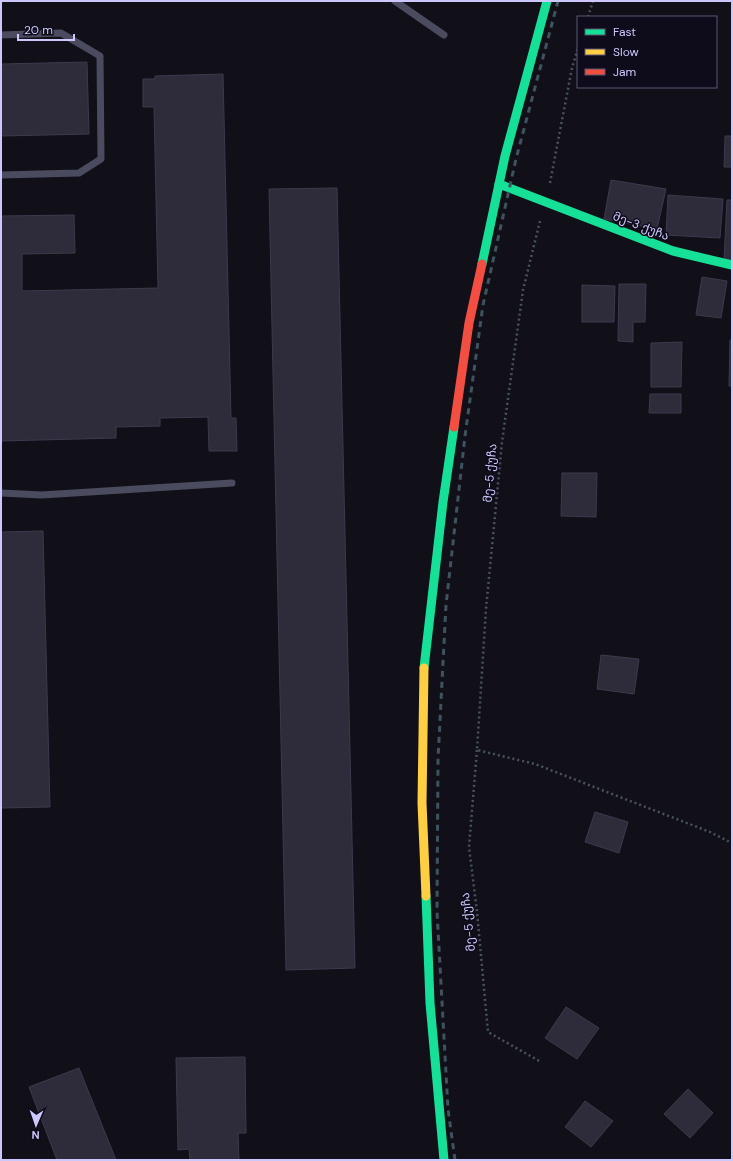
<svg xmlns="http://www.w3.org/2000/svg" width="733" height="1161" font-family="'DM Sans','Noto Sans Georgian',sans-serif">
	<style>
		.building { fill: #2e2c3a; stroke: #3c3a4c }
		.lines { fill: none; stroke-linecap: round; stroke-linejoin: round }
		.path { stroke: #47545f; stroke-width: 2.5; stroke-dasharray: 2 3; stroke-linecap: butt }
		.lane { stroke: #4b4b60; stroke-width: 7 }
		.fast { stroke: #16e098; stroke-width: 9 }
		.slow { stroke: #ffcf43; stroke-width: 9 }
		.jam { stroke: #f24e42; stroke-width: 9 }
		.rail { stroke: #3e525f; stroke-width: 3; stroke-dasharray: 6 5; stroke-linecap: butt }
		.labels { text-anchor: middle; stroke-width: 3; stroke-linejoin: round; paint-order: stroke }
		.street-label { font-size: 12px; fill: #ccc8fc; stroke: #0e0c1b }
	</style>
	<rect width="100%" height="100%" fill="#111018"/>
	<!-- building -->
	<g class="building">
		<path d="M87,62L89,134L1,136V64Z"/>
		<path d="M223,74L231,418H236L237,451H209L208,417L160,418V426L116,427V438L1,441V216L74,215L75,253L22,254V291L158,288L154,107H143V79H155V76Z"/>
		<path d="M725,136H732V167H724Z"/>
		<path d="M611,180L666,189L657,229L604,219Z"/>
		<path d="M337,188L355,968L286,970L269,189Z"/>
		<path d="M668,195L723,199L720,238L666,235Z"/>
		<path d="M727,200H732V260H724Z"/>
		<path d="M702,277L727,281L721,318L696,315Z"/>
		<path d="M619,284H646L645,322H633V342L618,341Z"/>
		<path d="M582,285L615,286L614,322H582Z"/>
		<path d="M730,340H732V386H729Z"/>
		<path d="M682,342L681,387H651V343Z"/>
		<path d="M650,394H681V413H649Z"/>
		<path d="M562,473H597L596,517L561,516Z"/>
		<path d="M43,531L50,807L1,808V532Z"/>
		<path d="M601,655L639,659L634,694L597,689Z"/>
		<path d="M595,812L628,822L619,853L585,842Z"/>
		<path d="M566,1007L599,1028L577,1059L545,1038Z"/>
		<path d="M245,1057L246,1133H238L239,1160H190L189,1149L178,1150L176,1058Z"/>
		<path d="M79,1068L116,1160H57L29,1087Z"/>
		<path d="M688,1089L713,1113L690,1138L664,1114Z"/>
		<path d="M585,1101L613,1121L591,1147L565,1127Z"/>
	</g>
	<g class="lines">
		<!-- path -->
		<g class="path">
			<path d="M588,17L593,1"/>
			<path d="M550,183L572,68L578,48"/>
			<path d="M540,221L523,290L502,442L486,609L477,750L535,764L710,832L732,843"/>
			<path d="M477,750L469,847L477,912L488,1032L541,1062"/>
		</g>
		<!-- lane -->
		<g class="lane">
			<path d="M395,1L444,35"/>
			<path d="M1,35L61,33L100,56L101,159L79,173L1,175"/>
			<path d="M1,493L42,495L232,483"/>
		</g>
		<!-- fast -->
		<g class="fast">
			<path d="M499,184L673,251L732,265"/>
			<path d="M482,264L505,156L547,1"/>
			<path d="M424,668L443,502L454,427"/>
			<path d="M426,896L430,1003L444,1160"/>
		</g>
		<!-- slow -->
		<path class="slow" d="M424,668L422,803L426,896"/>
		<!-- jam -->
		<path class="jam" d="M454,427L469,323L482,264"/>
		<!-- rail -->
		<path class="rail" d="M455,1160L448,1109L437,912L438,759L446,605L465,436L483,305L516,159L558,1"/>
	</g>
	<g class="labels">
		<!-- street labels -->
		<g class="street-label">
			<text transform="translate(641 226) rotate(21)" y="4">მე-3 ქუჩა</text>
			<text transform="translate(490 473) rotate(-85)" y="4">მე-5 ქუჩა</text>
			<text transform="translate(468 922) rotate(-96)" y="4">მე-5 ქუჩა</text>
		</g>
	</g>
	<!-- border -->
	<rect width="733" height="1161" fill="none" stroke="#ccc8fc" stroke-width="4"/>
	<!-- legend -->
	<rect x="577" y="16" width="140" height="72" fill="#0e0c1b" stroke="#5a5775"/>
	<rect x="585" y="29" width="20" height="6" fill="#16e098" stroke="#5a5775"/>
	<text x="613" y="36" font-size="12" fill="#ccc8fc">Fast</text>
	<rect x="585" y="49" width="20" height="6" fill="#ffcf43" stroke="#5a5775"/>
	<text x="613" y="56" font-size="12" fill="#ccc8fc">Slow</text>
	<rect x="585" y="69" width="20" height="6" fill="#f24e42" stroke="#5a5775"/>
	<text x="613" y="76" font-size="12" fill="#ccc8fc">Jam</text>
	<!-- north arrow -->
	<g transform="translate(36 1125) rotate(182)" stroke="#0e0c1b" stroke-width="3" paint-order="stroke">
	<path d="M0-3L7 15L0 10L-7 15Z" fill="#ccc8fc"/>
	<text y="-6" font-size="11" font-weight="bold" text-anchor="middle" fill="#ccc8fc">N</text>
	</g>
	<!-- scale -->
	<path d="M18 34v6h56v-6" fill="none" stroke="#ccc8fc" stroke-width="2"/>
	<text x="24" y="34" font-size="12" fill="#ccc8fc" stroke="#0e0c1b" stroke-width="3" paint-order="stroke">20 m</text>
</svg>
